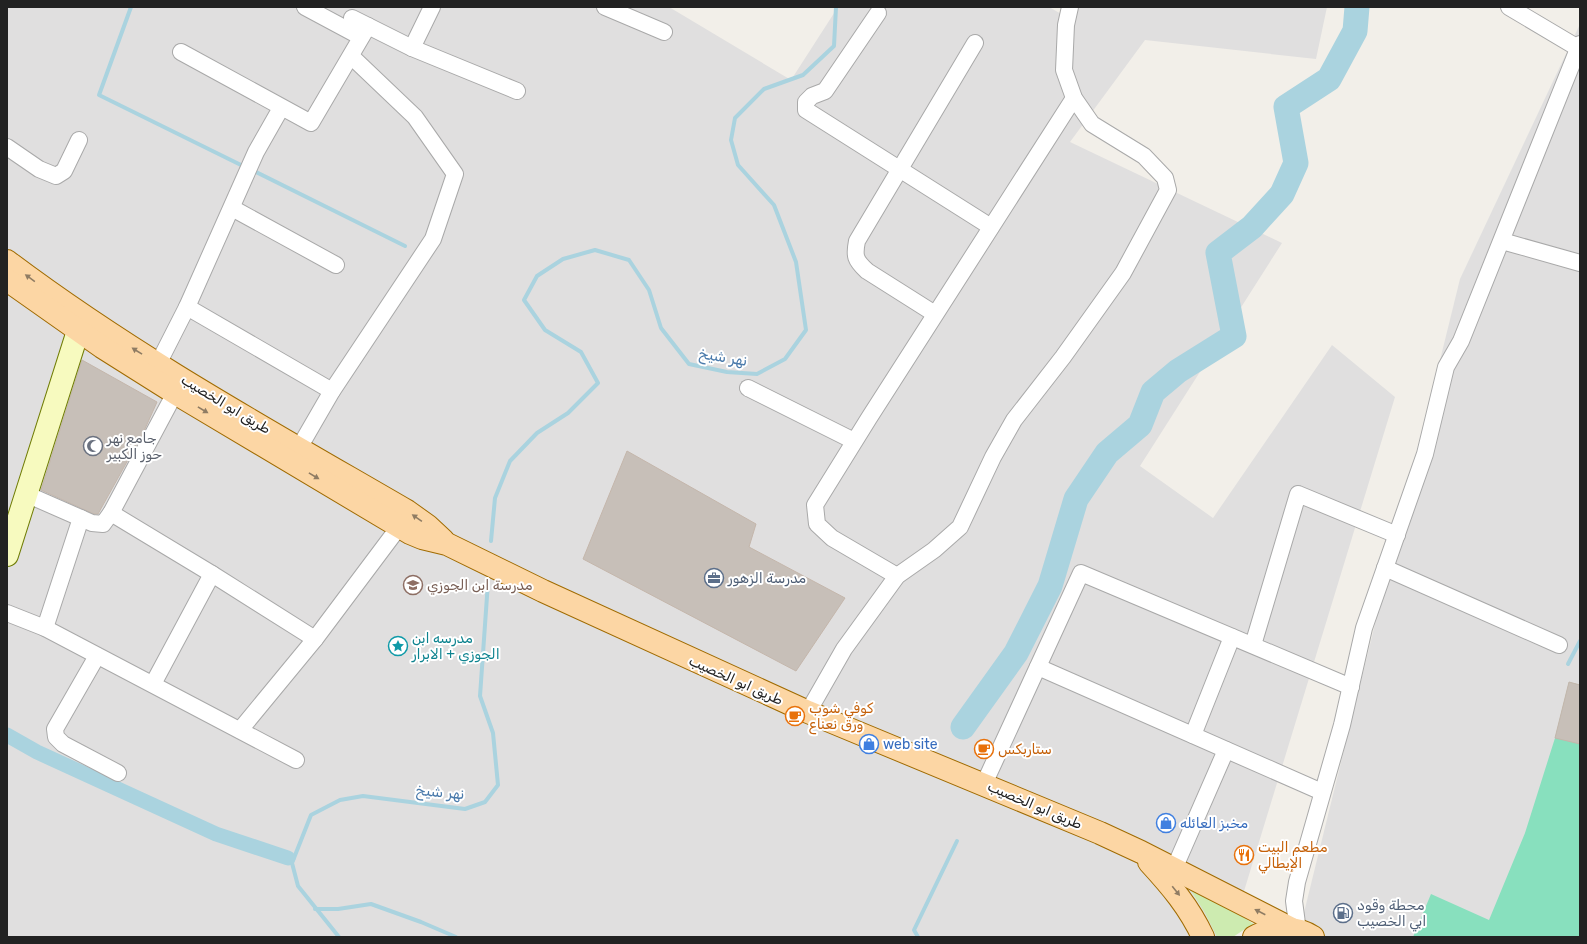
<svg xmlns="http://www.w3.org/2000/svg" width="1587" height="944" font-family="Rubik,'Noto Sans Arabic',sans-serif">
	<style>
		.residential { fill: #e0dfdf }
		.grass { fill: #cdebb0 }
		.pitch { fill: #88e0be }
		.lines { fill: none; stroke-linecap: round; stroke-linejoin: round }
		.stream { stroke: #aad3df; stroke-width: 4 }
		.canal { stroke: #aad3df; stroke-width: 15 }
		.river { stroke: #aad3df; stroke-width: 25 }
		.building { fill: #c7bfb8; stroke: #c4b6ab }
		.street-casing { stroke: #a9a9a9; stroke-width: 18 }
		.secondary-casing { stroke: #707d05; stroke-width: 24 }
		.primary-casing { stroke: #a06b00; stroke-width: 24 }
		.street { stroke: #fff; stroke-width: 16 }
		.secondary { stroke: #f7fabf; stroke-width: 22 }
		.primary { stroke: #fcd6a4; stroke-width: 22 }
		.oneway { fill: #8f7c63 }
		.labels { text-anchor: middle; stroke-width: 4; stroke-linejoin: round; paint-order: stroke }
		.street-label { font-size: 14px; fill: #222; stroke: #fff }
		.worship-label { font-size: 14px; fill: #5b616d; stroke: #fff; text-anchor: start }
		.service-label { font-size: 14px; fill: #4e5e75; stroke: #fff; text-anchor: start }
		.education-label { font-size: 14px; fill: #785e54; stroke: #fff; text-anchor: start }
		.culture-label { font-size: 14px; fill: #0d838f; stroke: #fff; text-anchor: start }
		.food-label { font-size: 14px; fill: #c56008; stroke: #fff; text-anchor: start }
		.shop-label { font-size: 14px; fill: #366cbe; stroke: #fff; text-anchor: start }
		.water-label { font-size: 15px; font-style: italic; fill: #4a7aab; stroke: #fff }
	</style>
	<rect width="100%" height="100%" fill="#f2efe9"/>
	<!-- residential -->
	<g class="residential">
		<path d="M7,7H669L791,80L838,7H1049L1070,19L1072,7H1327L1316,59L1145,40L1070,142L1282,243L1140,466L1213,518L1332,345L1395,397L1230,937H7Z"/>
		<path d="M1580,24V937H1298L1460,279Z"/>
	</g>
	<!-- grass -->
	<path class="grass" d="M1190,889L1233,910L1255,925L1245,929L1233,937H1217L1205,913Z"/>
	<!-- pitch -->
	<path class="pitch" d="M1569,682L1580,685V937H1413L1431,894L1489,920L1525,833L1555,738Z"/>
	<g class="lines">
		<!-- stream -->
		<g class="stream">
			<path d="M131,7L99,95L245,167"/>
			<path d="M252,170L405,246"/>
			<path d="M491,541L495,498L510,461L537,433L568,413L598,383L581,352L545,330L524,300L537,276L563,259L595,250L629,260L649,290L661,328L689,364L727,372L757,374L785,359L806,330L796,262L774,205L738,165L731,140L735,118L764,89L803,75L834,46L836,7"/>
			<path d="M1568,664L1580,641"/>
			<path d="M315,909H338L371,904L421,922L456,937"/>
			<path d="M339,937L298,886L292,863L311,815L340,800L363,796L465,809L485,802L498,785L493,733L480,696L488,582"/>
			<path d="M918,937L914,930L957,841"/>
		</g>
		<!-- canal -->
		<path class="canal" d="M7,735L37,752L216,834L288,858"/>
		<!-- river -->
		<path class="river" d="M963,727L1016,653L1050,586L1076,499L1107,453L1140,425L1153,392L1178,371L1234,336L1218,253L1252,227L1282,194L1296,163L1286,107L1329,79L1355,31L1357,7"/>
	</g>
	<!-- building -->
	<g class="building">
		<path d="M82,360L157,402L144,431L98,514H94L41,490Z"/>
		<path d="M627,451L756,524L749,547L845,598L796,671L583,559Z"/>
		<path d="M1569,682L1580,685V744L1555,738Z"/>
	</g>
	<g class="lines">
		<!-- street casing -->
		<g class="street-casing">
			<g id="street">
				<path d="M305,7L361,37"/>
				<path d="M605,7L664,32"/>
				<path d="M1509,7L1578,48"/>
				<path d="M878,13L825,91L812,96L806,102V110L991,227"/>
				<path d="M352,18L412,48L517,91"/>
				<path d="M412,48L432,7"/>
				<path d="M181,52L311,123L368,26"/>
				<path d="M7,147L39,169L56,176L64,171L79,140"/>
				<path d="M232,208L336,265"/>
				<path d="M1502,241L1580,263"/>
				<path d="M187,307L332,391"/>
				<path d="M935,314L867,271C855,260 854,256 857,241L975,43"/>
				<path d="M158,364L187,307L256,152L281,108"/>
				<path d="M748,388L854,441"/>
				<path d="M299,448L332,391L433,239L455,174L415,117L351,56"/>
				<path d="M26,494L92,523L103,524L111,513L175,393"/>
				<path d="M111,513L212,574L315,639"/>
				<path d="M1385,568L1559,645"/>
				<path d="M897,576L832,538L817,524L815,505L869,418L1074,98"/>
				<path d="M7,613L45,628L296,760"/>
				<path d="M45,628L81,518"/>
				<path d="M1253,645L1298,494L1397,535"/>
				<path d="M97,656L55,729L56,737L63,744L118,773"/>
				<path d="M1038,667L1322,792"/>
				<path d="M153,684L212,574"/>
				<path d="M808,712L844,649L897,576L934,550L960,527L993,457L1014,420L1063,357L1123,273L1168,190L1165,178L1144,156L1092,124L1074,98L1064,70L1066,25L1070,7"/>
				<path d="M240,730L315,639L399,527"/>
				<path d="M1193,735L1232,637"/>
				<path d="M984,784L1081,573L1351,687"/>
				<path d="M1174,869L1226,750"/>
				<path d="M1298,931L1294,901L1297,882L1342,725L1364,628L1425,454L1446,367L1461,341L1580,44"/>
			</g>
		</g>
		<!-- secondary casing -->
		<g class="secondary-casing">
			<path id="secondary" d="M7,555L78,331"/>
		</g>
		<!-- primary casing -->
		<g class="primary-casing">
			<g id="primary">
				<path d="M7,261C133,356 271,432 407,511L428,526L443,540"/>
				<path d="M7,280L102,347L175,393L410,533L422,538L447,544L543,591L808,712L1100,833L1141,852L1294,930"/>
				<path d="M1149,862C1171,886 1189,907 1203,937"/>
				<path d="M1254,937C1272,927 1295,925 1313,937"/>
			</g>
		</g>
		<!-- street -->
		<use href="#street" class="street"/>
		<!-- secondary -->
		<use href="#secondary" class="secondary"/>
		<!-- primary -->
		<use href="#primary" class="primary"/>
	</g>
	<!-- one-way arrows -->
	<defs><path id="oneway-solid" d="M-6-.8H1V-3.2L6.5 0L1 3.2V.8H-6Z"/></defs>
	<g class="oneway">
		<use href="#oneway-solid" transform="translate(30 278) rotate(-144)"/>
		<use href="#oneway-solid" transform="translate(137 351) rotate(-148)"/>
		<use href="#oneway-solid" transform="translate(203 410) rotate(31)"/>
		<use href="#oneway-solid" transform="translate(314 476) rotate(31)"/>
		<use href="#oneway-solid" transform="translate(417 518) rotate(-145)"/>
		<use href="#oneway-solid" transform="translate(1176 891) rotate(51)"/>
		<use href="#oneway-solid" transform="translate(1260 912) rotate(-153)"/>
	</g>
	<!-- icons -->
	<defs>
		<g id="mosque-ring" transform="scale(1)"><circle r="9.5" fill="#fff" stroke="#6b7280" stroke-width="1.5"/><path d="M3.5-4.9A6 6 0 1 0 3.5 4.9A5 5 0 1 1 3.5-4.9Z" fill="#6b7280"/></g>
		<g id="office-ring" transform="scale(1)"><circle r="9.5" fill="#fff" stroke="#5c6f8a" stroke-width="1.5"/><path d="M-6-3h4V-5.5h4V-3h4V5H-6ZM-1-4.5V-3h2v-1.5ZM-6 0V1H6V0Z" fill="#5c6f8a"/></g>
		<g id="school-ring" transform="scale(1)"><circle r="9.5" fill="#fff" stroke="#8d6e63" stroke-width="1.5"/><path d="M0-5L7-2L0 1L-7-2ZM-4 1L0 2.5L4 1V4Q0 6-4 4Z" fill="#8d6e63"/></g>
		<g id="sight-ring" transform="scale(1)"><circle r="9.5" fill="#fff" stroke="#0f9aa8" stroke-width="1.5"/><path d="M0-6L1.8-2.2L6-1.7L2.9 1.2L3.7 5.4L0 3.3L-3.7 5.4L-2.9 1.2L-6-1.7L-1.8-2.2Z" fill="#0f9aa8"/></g>
		<g id="cafe-ring" transform="scale(1)"><circle r="9.5" fill="#fff" stroke="#e8710a" stroke-width="1.5"/><path d="M-5.5-4.5H6V0H3Q3 3.5 0 3.5H-2.5Q-5.5 3.5-5.5 0ZM3-3.2v2h1.7v-2ZM-6 4.5H4V6H-6Z" fill="#e8710a"/></g>
		<g id="shop-ring" transform="scale(1)"><circle r="9.5" fill="#fff" stroke="#3f7fe0" stroke-width="1.5"/><path d="M-5-2.5h2.3a2.7 3.5 0 0 1 5.4 0H5L5.5 6h-11ZM-1.5-2.5h3a1.5 2.3 0 0 0-3 0Z" fill="#3f7fe0"/></g>
		<g id="restaurant-ring" transform="scale(1)"><circle r="9.5" fill="#fff" stroke="#e8710a" stroke-width="1.5"/><path d="M-5-6h1v4h1v-4h1v4h1v-4h1v5L-1.5 .5V6h-2V.5L-5-1ZM5-6V6H3V1.5H1.5Q1.5-4 5-6Z" fill="#e8710a"/></g>
		<g id="fuel-ring" transform="scale(1)"><circle r="9.5" fill="#fff" stroke="#5c6f8a" stroke-width="1.5"/><path d="M-5.5-6h7V0h2V4h1.3V-2.5L3-4.5l.8-.8L6-3V5H2.5V1h-1V6h-7ZM-4.2-4.7v3.2H.2V-4.7Z" fill="#5c6f8a"/></g>
	</defs>
	<g fill-rule="evenodd">
		<use href="#mosque-ring" x="93" y="446"/>
		<use href="#office-ring" x="714" y="578"/>
		<use href="#school-ring" x="413" y="585"/>
		<use href="#sight-ring" x="398" y="646"/>
		<use href="#cafe-ring" x="795" y="716"/>
		<use href="#shop-ring" x="869" y="744"/>
		<use href="#cafe-ring" x="984" y="749"/>
		<use href="#shop-ring" x="1166" y="823"/>
		<use href="#restaurant-ring" x="1244" y="855"/>
		<use href="#fuel-ring" x="1343" y="913"/>
	</g>
	<g class="labels">
		<!-- street labels -->
		<g class="street-label">
			<text transform="translate(226 404) rotate(31)" y="5">طريق ابو الخصيب</text>
			<text transform="translate(736 680) rotate(24)" y="5">طريق ابو الخصيب</text>
			<text transform="translate(1035 805) rotate(23)" y="5">طريق ابو الخصيب</text>
		</g>
		<!-- worship labels -->
		<g class="worship-label">
			<text x="107" y="443">جامع نهر<tspan x="107" dy="16">حوز الكبير</tspan></text>
		</g>
		<!-- service labels -->
		<g class="service-label">
			<text x="728" y="583">مدرسة الزهور</text>
			<text x="1357" y="910">محطة وقود<tspan x="1357" dy="16">ابي الخصيب</tspan></text>
		</g>
		<!-- education labels -->
		<g class="education-label">
			<text x="427" y="590">مدرسة ابن الجوزي</text>
		</g>
		<!-- culture labels -->
		<g class="culture-label">
			<text x="412" y="643">مدرسه ابن<tspan x="412" dy="16">الجوزي + الابرار</tspan></text>
		</g>
		<!-- food labels -->
		<g class="food-label">
			<text x="809" y="713">كوفي شوب<tspan x="809" dy="16">ورق نعناع</tspan></text>
			<text x="998" y="754">ستاربكس</text>
			<text x="1258" y="852">مطعم البيت<tspan x="1258" dy="16">الإيطالي</tspan></text>
		</g>
		<!-- shop labels -->
		<g class="shop-label">
			<text x="883" y="749">web site</text>
			<text x="1180" y="828">مخبز العائله</text>
		</g>
		<!-- water labels -->
		<g class="water-label">
			<text transform="translate(723 357) rotate(9)" y="5">نهر شيخ</text>
			<text transform="translate(440 792) rotate(5)" y="5">نهر شيخ</text>
		</g>
	</g>
	<!-- border -->
	<rect width="1587" height="944" fill="none" stroke="#222222" stroke-width="16"/>
</svg>
